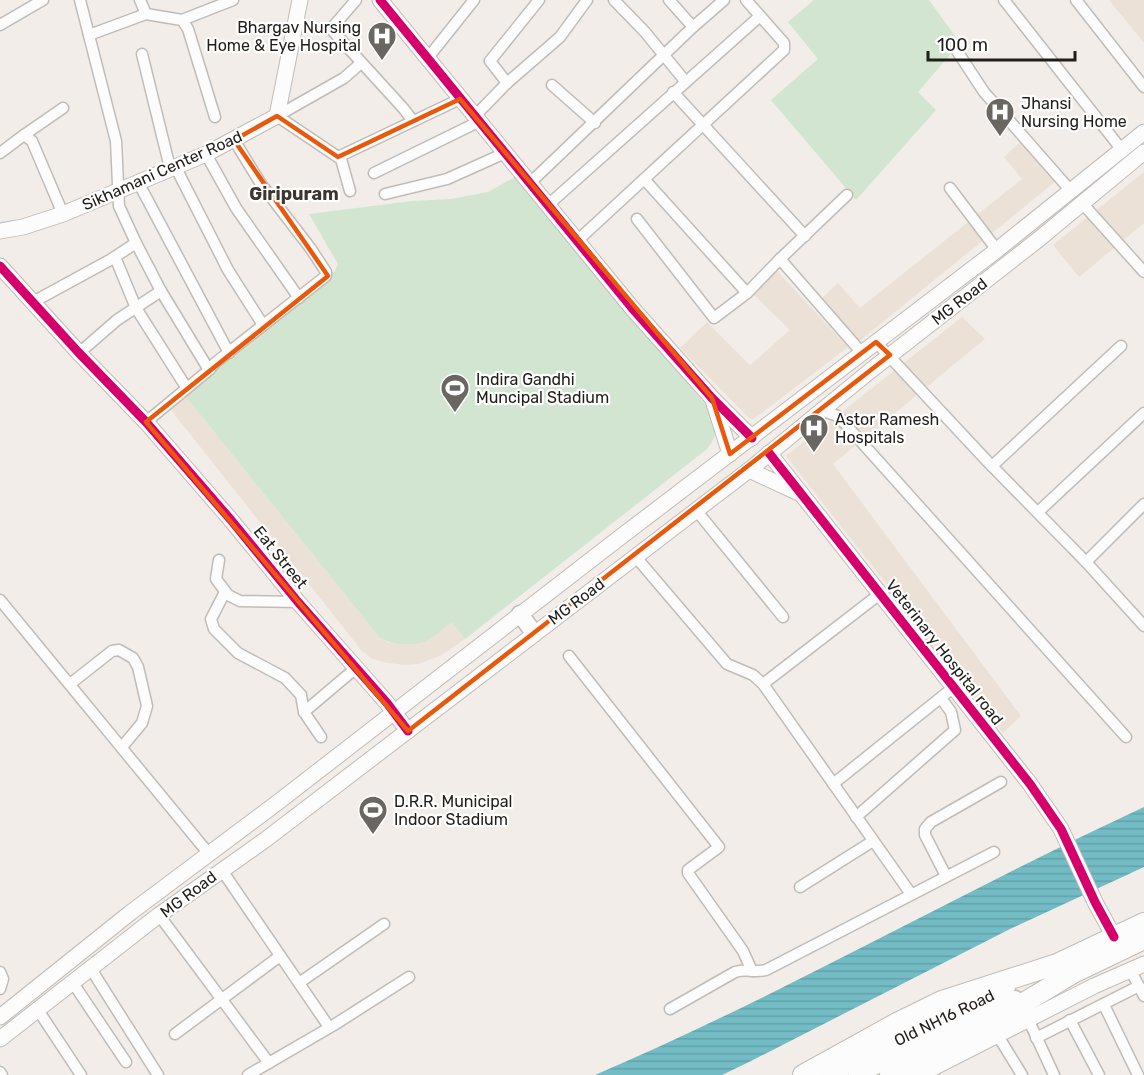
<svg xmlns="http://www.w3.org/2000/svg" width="1144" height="1075" font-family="Rubik,sans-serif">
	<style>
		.built { fill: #ece1d7 }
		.park { fill: #d2e5d1 }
		.water { fill: url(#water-rules) }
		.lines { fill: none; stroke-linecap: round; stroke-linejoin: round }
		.street-casing { stroke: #c0bcb8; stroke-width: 13 }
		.secondary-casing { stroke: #c0bcb8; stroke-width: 17 }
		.primary-casing { stroke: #c0bcb8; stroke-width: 19 }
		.highway-casing { stroke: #c0bcb8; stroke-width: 22 }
		.street { stroke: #fdfcfc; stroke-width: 10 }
		.secondary { stroke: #fdfcfc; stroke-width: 15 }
		.primary { stroke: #fdfcfc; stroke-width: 16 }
		.highway { stroke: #fdfcfc; stroke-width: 20 }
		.cycleway-casing { stroke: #fff; stroke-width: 13 }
		.cycleway { stroke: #d6006c; stroke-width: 9 }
		.marked { fill: none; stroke: #e8590c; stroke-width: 4.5; stroke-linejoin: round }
		.labels { text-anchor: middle; stroke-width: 4.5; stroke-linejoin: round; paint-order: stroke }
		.poi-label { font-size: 16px; fill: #211e1a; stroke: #fff; text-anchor: start }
		.street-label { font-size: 16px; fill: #211e1a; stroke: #fff }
		.neighbourhood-label { font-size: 18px; font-weight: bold; fill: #3d362e; stroke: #fff }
	</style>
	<defs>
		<pattern id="water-rules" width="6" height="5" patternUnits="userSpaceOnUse" patternTransform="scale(1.5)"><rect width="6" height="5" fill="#73bcc5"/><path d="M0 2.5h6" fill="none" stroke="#63a1a9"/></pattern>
	</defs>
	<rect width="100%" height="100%" fill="#f2ede8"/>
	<!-- built -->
	<g class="built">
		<path d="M1109,0H1144V43Z"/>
		<path d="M1021,141L1056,181L857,343L820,300L838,283L860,308L1022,179L1004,157Z"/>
		<path d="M1144,172V223L1079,277L1053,245Z"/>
		<path d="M776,270L848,347L754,419H750L680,348L707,322L750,365L790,330L752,293Z"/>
		<path d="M962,317L985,339L833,464L1021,716L1003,733L786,456Z"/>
		<path d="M182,392L380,638L387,642L405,644L428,640L452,622L465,639L442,655L418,664L404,665L383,662L371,658L362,651L167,405Z"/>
	</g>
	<!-- park -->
	<g class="park">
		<path d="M814,0H929L960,43L918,92L936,110L856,200L771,100L818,59L788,22Z"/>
		<path d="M517,176L708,408C714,426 721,432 707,449L465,639L452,622C444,628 436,636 428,640C414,647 393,645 380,638L182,392L335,271L338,264L309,214L412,201L451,199L488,192Z"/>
	</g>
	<!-- water -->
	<path class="water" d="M1144,807V867L1010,929L751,1061L722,1075H595C782,995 959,893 1144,807Z"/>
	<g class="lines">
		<!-- street casing -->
		<g class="street-casing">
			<g id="street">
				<path d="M80,0L116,141L119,206L136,243L161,291L209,370"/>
				<path d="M140,0L146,14L182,20L188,29L215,117"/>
				<path d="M356,0L331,29L403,108L413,121"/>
				<path d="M614,0L645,32L685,81"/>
				<path d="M669,0L693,27"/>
				<path d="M1004,0L1122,150"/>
				<path d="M1076,0L1144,87"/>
				<path d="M182,20L233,0"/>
				<path d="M0,25L43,0"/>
				<path d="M89,35L146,14"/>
				<path d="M957,51L984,92L1071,191"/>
				<path d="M142,54L170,168"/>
				<path d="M427,59L474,0"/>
				<path d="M507,83L490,61L539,0"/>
				<path d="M552,85L595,123"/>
				<path d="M673,92L805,236"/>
				<path d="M24,135L63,108"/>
				<path d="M0,153L24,135L32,141L63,214"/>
				<path d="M206,154L236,208L299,298"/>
				<path d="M338,157L460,99"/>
				<path d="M175,166L228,270L263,325"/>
				<path d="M374,173L474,124V117L507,83L560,37L587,0"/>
				<path d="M644,179L747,293"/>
				<path d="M138,182L229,353"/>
				<path d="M530,183L693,27L724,0"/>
				<path d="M950,188L997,250"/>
				<path d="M350,191L341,159L277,116L344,78L361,63"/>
				<path d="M385,194L447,179L505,153"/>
				<path d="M1082,203L1144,272"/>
				<path d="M548,205L760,16"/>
				<path d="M637,219L714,318L747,293L780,259L847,195"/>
				<path d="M577,241L784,50V43L746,0"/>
				<path d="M115,257L136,308L186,387"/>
				<path d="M780,259L862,353"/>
				<path d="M33,302L110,260L136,243"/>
				<path d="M876,342L987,461L1086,562L1144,626"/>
				<path d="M79,353L117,320L161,291"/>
				<path d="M823,411L838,416L1126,737"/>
				<path d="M146,422L209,370L215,363L326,276V272L311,249L261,184L234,140"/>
				<path d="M992,466L1121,346"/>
				<path d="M696,510L783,617"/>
				<path d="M1038,512L1144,413"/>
				<path d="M635,556L727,664L753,675L763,684L911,894"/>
				<path d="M219,560L216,579L228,595L240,601L298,602"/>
				<path d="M1086,562L1144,504"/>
				<path d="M225,592L211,619L214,629L238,653L285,678L301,695L304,712L321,737"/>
				<path d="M0,600L209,854"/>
				<path d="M569,656L719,847L688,870V873L743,951L752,971"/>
				<path d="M70,684L112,651L119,650L133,658L138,667L147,706L142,723L122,747"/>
				<path d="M763,684L881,593"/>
				<path d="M304,712L356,668"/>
				<path d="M833,784L954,687"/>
				<path d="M856,817L955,730L951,712L941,698"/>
				<path d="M221,869L329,1027"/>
				<path d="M946,876L925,835V829L931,822L1001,782"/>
				<path d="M800,887L873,841"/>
				<path d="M159,915L269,1063"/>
				<path d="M91,969L158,1075"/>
				<path d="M1131,971L1144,996"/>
				<path d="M0,972L3,979L0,989"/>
				<path d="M73,983L126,1062"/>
				<path d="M299,983L384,924"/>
				<path d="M1104,1005L1138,1075"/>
				<path d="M670,1009L735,972C746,968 755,973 766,970L994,852"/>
				<path d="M38,1010L81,1075"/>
				<path d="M1070,1020L1099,1075"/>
				<path d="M1029,1021L1054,1075"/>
				<path d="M175,1034L280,956"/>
				<path d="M998,1036L1022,1075"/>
				<path d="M1036,1038L1139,986"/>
				<path d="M0,1072L2,1075"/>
				<path d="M248,1075L334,1025L409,977"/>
			</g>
		</g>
		<!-- secondary casing -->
		<g class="secondary-casing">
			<g id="secondary">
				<path d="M380,0L632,308L712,398L752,438"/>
				<path d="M0,231L23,227L63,214L206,154L277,116L300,0"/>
				<path d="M0,266L79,353L146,422L231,520L298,602L387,703L408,731"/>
				<path d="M713,400L730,454"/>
				<path d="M769,453L1030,784L1061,829L1095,902L1114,937"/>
				<path d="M749,470L801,494"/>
				<path d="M0,1017L130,913L273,806L614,542L997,250L1144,132"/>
				<path d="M0,1039L159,915L265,840L749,470L870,371L1039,239L1144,152"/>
				<path d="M919,1075L1094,986L1144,964"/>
			</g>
		</g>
		<!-- primary casing -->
		<g class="primary-casing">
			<g id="primary">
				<path d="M520,614L534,633"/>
				<path id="s1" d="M832,1075L870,1053L1007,987"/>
				<path d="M857,1075L1015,999"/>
			</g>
		</g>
		<!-- highway casing -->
		<g class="highway-casing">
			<g id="highway">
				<path d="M803,1075L897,1023L942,1001L1057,964L1144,923"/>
				<path d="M890,1075L961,1041L1073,973L1144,939"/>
			</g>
		</g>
		<!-- street -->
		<use href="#street" class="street"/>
		<!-- secondary -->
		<use href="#secondary" class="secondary"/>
		<!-- primary -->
		<use href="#primary" class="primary"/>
		<!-- highway -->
		<use href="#highway" class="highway"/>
		<!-- cycleway casing -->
		<g class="cycleway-casing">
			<g id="cycleway">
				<path d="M380,0L632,308L712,398L752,438"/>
				<path d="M0,266L79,353L146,422L231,520L298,602L387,703L408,731"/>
				<path d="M769,453L1030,784L1061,829L1095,902L1114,937"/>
			</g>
		</g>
		<!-- cycleway -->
		<use href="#cycleway" class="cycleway"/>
	</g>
	<!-- marked area -->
	<path class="marked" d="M460,99L712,398L730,454L876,342L890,355L408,731L146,422L328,276L234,140L277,116L338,157Z"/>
	<!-- icons -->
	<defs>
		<g id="hospital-pin" transform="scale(1.5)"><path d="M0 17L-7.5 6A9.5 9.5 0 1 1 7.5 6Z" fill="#6a6662" stroke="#fff"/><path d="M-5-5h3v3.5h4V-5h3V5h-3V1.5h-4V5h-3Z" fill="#fff"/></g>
		<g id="stadium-pin" transform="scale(1.5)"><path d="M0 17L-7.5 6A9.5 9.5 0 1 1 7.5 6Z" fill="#6a6662" stroke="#fff"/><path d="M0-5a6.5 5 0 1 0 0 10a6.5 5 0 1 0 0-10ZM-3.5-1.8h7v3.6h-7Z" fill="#fff"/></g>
	</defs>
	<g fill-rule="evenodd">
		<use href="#hospital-pin" x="382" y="36"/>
		<use href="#hospital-pin" x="1000" y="112"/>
		<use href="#stadium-pin" x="455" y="388"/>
		<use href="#hospital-pin" x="814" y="428"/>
		<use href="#stadium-pin" x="373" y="810"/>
	</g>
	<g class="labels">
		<!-- poi labels -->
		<g class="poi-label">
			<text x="361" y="33" text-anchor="end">Bhargav Nursing<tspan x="361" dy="18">Home &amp; Eye Hospital</tspan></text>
			<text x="1021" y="109">Jhansi<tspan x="1021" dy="18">Nursing Home</tspan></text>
			<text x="476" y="385">Indira Gandhi<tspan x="476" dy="18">Muncipal Stadium</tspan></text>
			<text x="835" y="425">Astor Ramesh<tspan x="835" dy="18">Hospitals</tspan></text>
			<text x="394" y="807">D.R.R. Municipal<tspan x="394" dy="18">Indoor Stadium</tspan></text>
		</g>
		<!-- street labels -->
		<g class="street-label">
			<text transform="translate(162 170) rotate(-24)" y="6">Sikhamani Center Road</text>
			<text transform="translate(959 301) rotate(-38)" y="6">MG Road</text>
			<text transform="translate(281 557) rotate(51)" y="6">Eat Street</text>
			<text transform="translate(576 601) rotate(-37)" y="6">MG Road</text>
			<text transform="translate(945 652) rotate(52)" y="6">Veterinary Hospital road</text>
			<text transform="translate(188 894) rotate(-37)" y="6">MG Road</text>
			<text dy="6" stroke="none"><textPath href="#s1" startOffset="126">Old NH16 Road</textPath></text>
		</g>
		<!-- neighbourhood labels -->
		<g class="neighbourhood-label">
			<text x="294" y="200">Giripuram</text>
		</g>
	</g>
	<!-- scale -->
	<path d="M928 51v9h147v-9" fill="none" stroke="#211e1a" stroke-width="3"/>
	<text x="937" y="51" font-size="18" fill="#211e1a" stroke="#ffffff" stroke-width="4.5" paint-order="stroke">100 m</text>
</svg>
